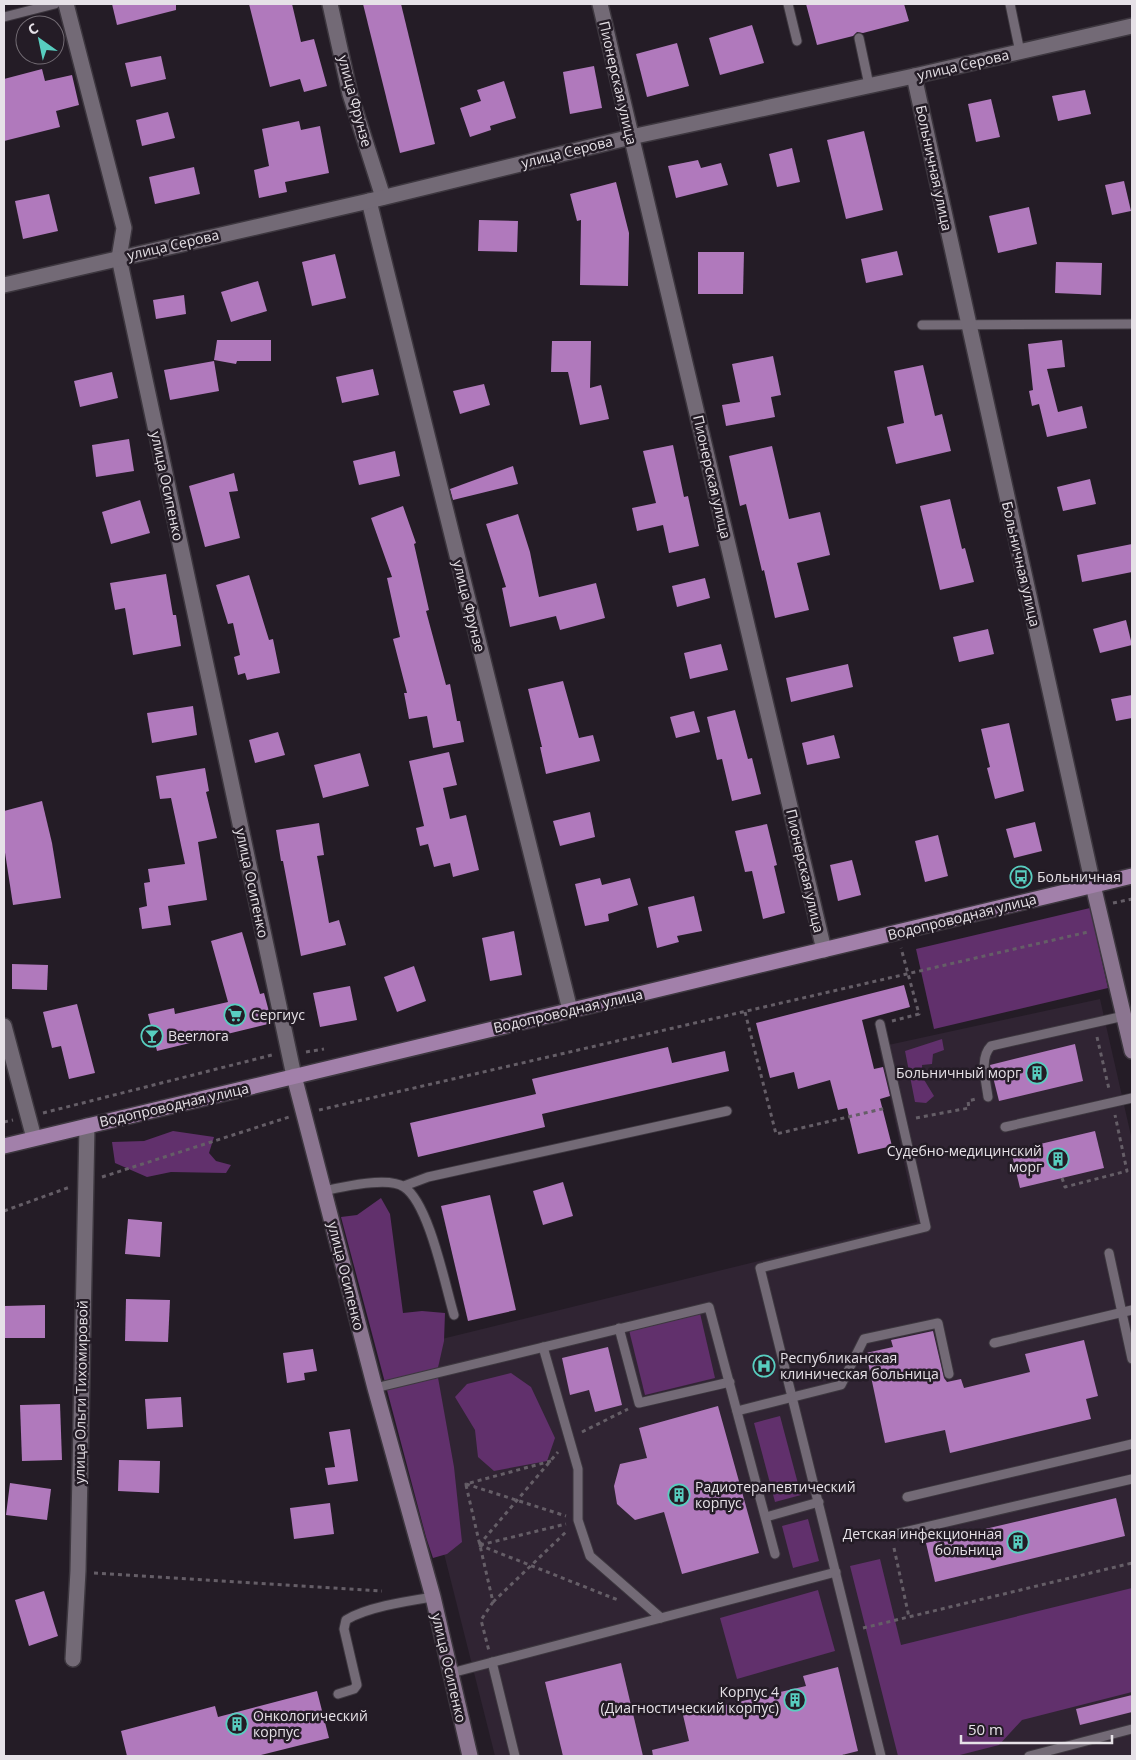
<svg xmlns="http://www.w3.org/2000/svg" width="1136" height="1760" font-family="'Open Sans',sans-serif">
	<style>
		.built { fill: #302433 }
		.green { fill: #61306c }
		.building { fill: #b079bc }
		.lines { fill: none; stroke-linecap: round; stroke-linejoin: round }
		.lane-casing { stroke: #3d373f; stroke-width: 11 }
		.street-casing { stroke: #3d373f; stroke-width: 18 }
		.secondary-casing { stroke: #3d373f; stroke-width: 18 }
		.primary-casing { stroke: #3d373f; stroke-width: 18 }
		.path { stroke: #655e67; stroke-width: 3; stroke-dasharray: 4 4; stroke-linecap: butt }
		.lane { stroke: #736a76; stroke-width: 9 }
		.street { stroke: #736a76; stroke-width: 15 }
		.secondary { stroke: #8b7590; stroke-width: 15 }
		.primary { stroke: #a280aa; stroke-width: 15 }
		.labels { text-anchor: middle; stroke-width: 5; stroke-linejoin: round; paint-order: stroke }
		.street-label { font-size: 14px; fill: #e6e1e7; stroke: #241c26 }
		.poi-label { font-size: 14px; fill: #e6e1e7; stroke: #241c26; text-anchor: start }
	</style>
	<rect width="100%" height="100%" fill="#241c26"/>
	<!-- built -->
	<path class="built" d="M1100,999L1132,1140V1756H495L393,1351L917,1222L879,1047Z"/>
	<!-- green -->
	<g class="green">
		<path d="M1090,908L1108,988L934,1029L916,949Z"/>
		<path d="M942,1039L944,1050L933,1054L932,1064L922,1065L923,1078L934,1096L926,1103L915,1102L905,1051Z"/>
		<path d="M173,1131L214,1137L209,1153L216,1161L231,1165L226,1173L171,1172L147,1177L115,1163L112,1142L144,1141Z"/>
		<path d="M381,1198L390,1214L403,1313L422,1311L445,1313L444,1341L437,1372L454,1467L462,1542L447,1554L433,1558L426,1537L341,1217L357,1215Z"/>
		<path d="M699,1309L715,1378L645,1395L628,1326Z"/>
		<path d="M511,1373L531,1387L555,1438L547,1461L494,1471L478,1457L475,1430L455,1397L467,1384Z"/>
		<path d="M780,1416L801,1495L775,1502L754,1423Z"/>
		<path d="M808,1519L819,1561L793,1568L782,1526Z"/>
		<path d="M880,1559L901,1645L1132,1588V1692L1022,1720L999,1745L956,1756H898L850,1566Z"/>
		<path d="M818,1590L835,1651L737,1679L720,1618Z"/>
	</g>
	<!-- building -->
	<g class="building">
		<path d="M112,4H176V10L117,25Z"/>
		<path d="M249,4H292L301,42L314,39L327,86L304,92L300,79L270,87Z"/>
		<path d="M363,4H401L435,144L400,153Z"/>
		<path d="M806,4H904L909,21L863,33L857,32L853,36L817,45Z"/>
		<path d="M752,25L764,63L720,75L709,38Z"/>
		<path d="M677,43L689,86L647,97L636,54Z"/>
		<path d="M161,56L166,79L131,87L125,63Z"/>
		<path d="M594,66L602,108L570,114L563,72Z"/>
		<path d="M42,69L45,81L72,75L79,105L56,111L60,127L4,141V79Z"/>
		<path d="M504,81L516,118L490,126L491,130L470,137L460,108L481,101L477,90Z"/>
		<path d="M1085,90L1091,114L1058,121L1052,96Z"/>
		<path d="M991,99L1000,137L976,142L968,104Z"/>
		<path d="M168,112L175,138L142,146L136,120Z"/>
		<path d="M299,121L301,130L320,126L329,173L285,182L287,192L259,198L254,170L269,166L262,129Z"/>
		<path d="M864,131L883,210L846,219L827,140Z"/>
		<path d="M792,148L800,182L777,187L769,154Z"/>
		<path d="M698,160L701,168L721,163L728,185L676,198L668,166Z"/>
		<path d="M194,167L200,194L155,204L149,177Z"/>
		<path d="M1124,181L1131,211L1112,215L1105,185Z"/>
		<path d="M616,182L629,233L628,286L580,285L581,220L577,221L570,194Z"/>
		<path d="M49,194L58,231L23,239L15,201Z"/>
		<path d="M1029,207L1037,244L998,253L989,216Z"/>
		<path d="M479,220L518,221L517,252L478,251Z"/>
		<path d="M897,251L903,275L866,283L861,259Z"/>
		<path d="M698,252H744L743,294H698Z"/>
		<path d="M335,254L346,298L312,306L302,262Z"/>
		<path d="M1056,262L1102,263L1101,295L1055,293Z"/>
		<path d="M258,281L267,311L231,322L221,292Z"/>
		<path d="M184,295L186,314L156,319L153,300Z"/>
		<path d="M217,340H271V361H237L236,364L214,360Z"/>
		<path d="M1062,340L1065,367L1047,369L1058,412L1082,406L1087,428L1047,437L1039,404L1032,406L1029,391L1033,390L1028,344Z"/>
		<path d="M552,341H591L590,388L601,385L609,419L580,425L568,372H551Z"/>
		<path d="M773,356L781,395L771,397L775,417L726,426L722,405L740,402L732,364Z"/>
		<path d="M214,361L219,391L170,400L164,370Z"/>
		<path d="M923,365L935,416L942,414L951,451L896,464L887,427L904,423L894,371Z"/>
		<path d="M373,369L379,395L342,403L336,377Z"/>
		<path d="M112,372L118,398L80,407L74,381Z"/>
		<path d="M484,384L490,405L460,414L453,391Z"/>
		<path d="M129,439L134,471L96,477L92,445Z"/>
		<path d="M673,445L684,497L688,496L699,546L669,553L663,525L637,531L632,508L656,503L643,451Z"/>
		<path d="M772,446L789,519L820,512L830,555L797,563L809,610L775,618L764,570L762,571L746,504L740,506L729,456Z"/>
		<path d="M395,451L400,476L359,485L353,461Z"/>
		<path d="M513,466L518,484L453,500L450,489Z"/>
		<path d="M234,473L238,491L229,492L240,538L205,547L189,486Z"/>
		<path d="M1090,479L1096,504L1063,511L1057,487Z"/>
		<path d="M950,499L962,549L965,548L974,582L940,590L920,506Z"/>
		<path d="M140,500L150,533L111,544L102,512Z"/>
		<path d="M403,506L416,543L414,544L429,610L426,611L446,685L450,684L457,721H460L464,742L433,748L427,716L409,719L404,693H407L393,639L400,637L387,578L392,577L371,518Z"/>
		<path d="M518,514L530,552L539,597L596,583L605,618L560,630L556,616L510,627L502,588L506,587L486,524Z"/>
		<path d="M1132,544V572L1082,582L1077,555Z"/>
		<path d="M166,574L173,615H176L181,646L133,655L125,608L115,610L110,583Z"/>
		<path d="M249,575L269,640L273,639L280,673L247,680L245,673L238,675L234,657L240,655L233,623L228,624L216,585Z"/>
		<path d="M705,578L710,598L677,607L672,586Z"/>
		<path d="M1126,620L1132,645L1100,653L1093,629Z"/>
		<path d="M988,629L994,654L959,662L953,637Z"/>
		<path d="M721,644L728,670L690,679L684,653Z"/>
		<path d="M848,664L853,687L791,702L786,678Z"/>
		<path d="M563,681L579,738L593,735L600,761L546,774L540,747H542L528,689Z"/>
		<path d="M1132,695V718L1116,721L1111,699Z"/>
		<path d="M193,706L197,735L152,743L147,713Z"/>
		<path d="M735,710L748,759L752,758L761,794L732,801L722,759L717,760L707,717Z"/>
		<path d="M694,711L700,732L676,738L670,717Z"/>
		<path d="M1009,723L1024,791L995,799L987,768L990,767L981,729Z"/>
		<path d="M278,732L285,755L255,763L249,740Z"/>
		<path d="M834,735L840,758L807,765L802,743Z"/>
		<path d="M449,752L457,785L443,788L450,819L466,815L479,870L453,877L450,863L434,867L428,844L420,846L416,828L424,826L409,761Z"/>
		<path d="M360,753L369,786L323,798L314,765Z"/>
		<path d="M205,768L209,791L206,792L217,838L198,842L207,900L168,906L171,925L142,929L139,908L147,906L144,883L150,882L148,869L185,864L171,798L160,799L156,776Z"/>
		<path d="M42,801L52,843L61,898L13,905L4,846V811Z"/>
		<path d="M590,812L595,837L560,846L553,821Z"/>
		<path d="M1035,822L1042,851L1014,858L1006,829Z"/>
		<path d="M319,823L324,855L317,856L329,923L339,920L346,945L301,956L283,861H281L276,830Z"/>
		<path d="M767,824L777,865L774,866L785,913L763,919L752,871L745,872L735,831Z"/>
		<path d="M938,835L948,876L925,882L915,841Z"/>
		<path d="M852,860L861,895L838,901L830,865Z"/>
		<path d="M600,878L602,885L630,878L638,905L608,914L609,921L585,926L575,884Z"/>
		<path d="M694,896L702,931L677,936L679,942L657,948L648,907Z"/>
		<path d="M514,931L522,975L490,981L482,938Z"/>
		<path d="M242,932L260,994L264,993L272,1023L157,1051L148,1014L174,1008L175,1014L228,1002L211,941Z"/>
		<path d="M12,964L48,965L47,990L12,989Z"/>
		<path d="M414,966L426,1001L397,1012L384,977Z"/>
		<path d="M904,985L910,1007L862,1020L874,1069L883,1067L890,1096L880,1099L892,1146L858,1154L847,1108L838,1110L830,1080L798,1089L794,1072L770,1078L756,1023Z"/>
		<path d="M350,986L357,1020L320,1027L313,993Z"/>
		<path d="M77,1004L95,1073L69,1079L61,1046L52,1048L43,1012Z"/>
		<path d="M1075,1044L1083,1081L999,1101L990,1065Z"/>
		<path d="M668,1047L672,1063L725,1051L729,1071L542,1114L545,1127L418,1157L410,1123L536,1094L532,1079Z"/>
		<path d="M1095,1131L1104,1168L1020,1188L1011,1151Z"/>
		<path d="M563,1182L573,1216L543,1225L533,1191Z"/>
		<path d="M490,1195L516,1310L468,1321L441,1206Z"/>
		<path d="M128,1219L162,1222L160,1257L125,1254Z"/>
		<path d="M126,1299L170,1300L168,1342L125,1341Z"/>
		<path d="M45,1305V1338H4V1306Z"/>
		<path d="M933,1331L944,1378L947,1382L961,1379L964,1388L1030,1372L1025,1354L1084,1340L1098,1396L1086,1399L1091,1419L950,1453L945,1430L885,1443L866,1353L893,1347L891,1340Z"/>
		<path d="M608,1347L622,1405L595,1412L589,1390L570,1395L562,1358Z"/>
		<path d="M313,1349L317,1371L304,1373L305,1380L287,1383L283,1353Z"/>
		<path d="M181,1397L183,1427L147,1429L145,1399Z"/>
		<path d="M60,1404L62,1460L22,1461L20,1405Z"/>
		<path d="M718,1406L759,1553L682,1574L664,1512L635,1520L617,1504L614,1486L620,1464L647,1458L639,1428Z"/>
		<path d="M350,1429L358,1481L328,1485L325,1468L335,1467L329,1432Z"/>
		<path d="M119,1460L160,1461L159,1493L118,1491Z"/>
		<path d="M10,1483L51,1489L47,1520L6,1515Z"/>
		<path d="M1116,1498L1125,1536L935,1582L926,1543Z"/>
		<path d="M330,1503L334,1534L294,1539L290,1508Z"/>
		<path d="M44,1591L58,1636L29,1646L15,1600Z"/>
		<path d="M621,1663L643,1756H563L545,1682Z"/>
		<path d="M838,1667L858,1751L838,1756H653L652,1750L689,1741L683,1715L806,1686L803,1676Z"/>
		<path d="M317,1691L329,1738L257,1756H127L121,1731L215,1706L218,1717Z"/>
		<path d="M1132,1695V1712L1080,1725L1076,1709Z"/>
	</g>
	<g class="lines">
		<!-- lane casing -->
		<g class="lane-casing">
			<g id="lane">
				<path d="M788,4L797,41"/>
				<path d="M1010,4L1020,52"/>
				<path d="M4,17L55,4"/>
				<path d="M859,38L869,85"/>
				<path d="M922,325L1132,324"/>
				<path d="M880,1024L926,1227L760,1268L881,1756"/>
				<path d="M988,1097C986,1081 979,1058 991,1046L1124,1016"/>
				<path d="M1005,1127L1132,1098"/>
				<path d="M404,1186L428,1177L727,1111"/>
				<path d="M324,1191C342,1187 388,1176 404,1187C429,1203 445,1285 454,1315"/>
				<path d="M1109,1253L1132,1359"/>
				<path d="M619,1328L639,1403L730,1382"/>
				<path d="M994,1343L1132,1310"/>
				<path d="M543,1347L578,1469V1520L590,1556L661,1618"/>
				<path d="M375,1388L709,1307L775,1554"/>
				<path d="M737,1411L841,1385L864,1339L938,1323L949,1374"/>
				<path d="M907,1497L1132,1444"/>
				<path d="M766,1517L819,1502"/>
				<path d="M891,1535L1132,1479"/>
				<path d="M492,1662L515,1756"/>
				<path d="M451,1673L836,1572"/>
				<path d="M338,1694L354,1689L357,1685L344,1629L346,1620C367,1607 408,1601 433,1597"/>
				<path d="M1029,1756L1132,1729"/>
			</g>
		</g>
		<!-- street casing -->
		<g class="street-casing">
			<g id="street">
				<path d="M66,4L124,228L119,258L294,1076"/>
				<path d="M330,4L350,94L383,197"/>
				<path d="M600,4L824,950"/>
				<path d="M914,76L1093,885"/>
				<path d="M369,201L570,1010"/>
				<path d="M4,285L369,201L631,137L914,76L1132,26"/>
				<path d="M4,1026L34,1138"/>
				<path d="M73,1659L78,1571L87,1126"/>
			</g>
		</g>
		<!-- secondary casing -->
		<g class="secondary-casing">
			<g id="secondary">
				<path d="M1093,885L1132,1051"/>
				<path d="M294,1076L375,1388L433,1597L470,1756"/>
			</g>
		</g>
		<!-- primary casing -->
		<g class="primary-casing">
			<path id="primary" d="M4,1146L1132,876"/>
		</g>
		<!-- path -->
		<g class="path">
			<path d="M1113,903L1132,899"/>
			<path d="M745,1012L776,1134L886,1108"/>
			<path d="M892,1021L919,1014L901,948"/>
			<path d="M1097,1037L1109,1089"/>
			<path d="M306,1052L324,1049"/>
			<path d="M319,1110L1088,932"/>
			<path d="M43,1113L272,1055"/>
			<path d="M916,1118L969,1108L968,1101L976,1099"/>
			<path d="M4,1122L13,1120"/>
			<path d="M102,1177L289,1117"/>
			<path d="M1062,1178L1065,1187L1127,1171L1115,1115"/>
			<path d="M4,1211L70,1187"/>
			<path d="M582,1432L628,1409"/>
			<path d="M551,1461L466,1484L566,1516"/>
			<path d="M466,1485L493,1602L481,1620L489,1651"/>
			<path d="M479,1545L558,1452"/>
			<path d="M479,1545L618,1600"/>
			<path d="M480,1545L566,1524"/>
			<path d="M894,1548L909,1617"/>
			<path d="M94,1573L382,1591"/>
			<path d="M493,1602L567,1531"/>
			<path d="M863,1628L1132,1563"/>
			<path d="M843,1755L844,1756"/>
		</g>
		<!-- lane -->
		<use href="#lane" class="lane"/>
		<!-- street -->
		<use href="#street" class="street"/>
		<!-- secondary -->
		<use href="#secondary" class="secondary"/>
		<!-- primary -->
		<use href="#primary" class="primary"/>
	</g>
	<!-- icons -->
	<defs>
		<g id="bus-ring" transform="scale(1.125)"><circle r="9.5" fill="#241c26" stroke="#58cec0" stroke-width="1.5"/><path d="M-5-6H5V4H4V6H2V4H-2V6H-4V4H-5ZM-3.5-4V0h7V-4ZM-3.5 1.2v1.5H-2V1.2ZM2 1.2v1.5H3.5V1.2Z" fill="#58cec0"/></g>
		<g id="supermarket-ring" transform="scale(1.125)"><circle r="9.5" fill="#241c26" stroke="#58cec0" stroke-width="1.5"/><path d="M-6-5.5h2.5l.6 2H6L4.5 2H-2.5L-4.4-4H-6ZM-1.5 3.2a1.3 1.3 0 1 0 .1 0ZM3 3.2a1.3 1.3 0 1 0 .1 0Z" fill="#58cec0"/></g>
		<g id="bar-ring" transform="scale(1.125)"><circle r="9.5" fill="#241c26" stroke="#58cec0" stroke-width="1.5"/><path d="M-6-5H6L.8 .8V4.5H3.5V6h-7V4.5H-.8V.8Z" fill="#58cec0"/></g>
		<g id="building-ring" transform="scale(1.125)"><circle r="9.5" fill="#241c26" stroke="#58cec0" stroke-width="1.5"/><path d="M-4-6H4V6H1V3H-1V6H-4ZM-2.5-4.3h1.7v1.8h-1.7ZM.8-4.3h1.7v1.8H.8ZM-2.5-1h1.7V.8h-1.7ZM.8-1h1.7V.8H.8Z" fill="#58cec0"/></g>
		<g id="hospital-ring" transform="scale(1.125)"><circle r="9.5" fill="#241c26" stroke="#58cec0" stroke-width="1.5"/><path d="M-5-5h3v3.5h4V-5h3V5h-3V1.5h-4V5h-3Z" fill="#58cec0"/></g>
	</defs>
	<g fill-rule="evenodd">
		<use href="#bus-ring" x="1021" y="877"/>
		<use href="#supermarket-ring" x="235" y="1015"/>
		<use href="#bar-ring" x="152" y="1036"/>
		<use href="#building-ring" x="1037" y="1073"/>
		<use href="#building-ring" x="1058" y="1159"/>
		<use href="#hospital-ring" x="764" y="1366"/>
		<use href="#building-ring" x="679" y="1495"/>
		<use href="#building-ring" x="1018" y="1542"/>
		<use href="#building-ring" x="795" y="1700"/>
		<use href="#building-ring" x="237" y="1724"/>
	</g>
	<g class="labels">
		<!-- street labels -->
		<g class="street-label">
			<text transform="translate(963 65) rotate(-13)" y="5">улица Серова</text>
			<text transform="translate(618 83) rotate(77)" y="5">Пионерская улица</text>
			<text transform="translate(355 101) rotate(75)" y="5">улица Фрунзе</text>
			<text transform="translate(567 152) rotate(-14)" y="5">улица Серова</text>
			<text transform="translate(934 168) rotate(78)" y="5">Больничная улица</text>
			<text transform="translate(173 245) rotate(-13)" y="5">улица Серова</text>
			<text transform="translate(712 477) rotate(77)" y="5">Пионерская улица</text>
			<text transform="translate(167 486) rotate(78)" y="5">улица Осипенко</text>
			<text transform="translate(1021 564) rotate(77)" y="5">Больничная улица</text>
			<text transform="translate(469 606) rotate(76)" y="5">улица Фрунзе</text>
			<text transform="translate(805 871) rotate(77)" y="5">Пионерская улица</text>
			<text transform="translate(252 883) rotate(78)" y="5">улица Осипенко</text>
			<text transform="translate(962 917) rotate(-14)" y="5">Водопроводная улица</text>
			<text transform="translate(568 1011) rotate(-13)" y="5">Водопроводная улица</text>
			<text transform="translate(174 1105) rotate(-13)" y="5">Водопроводная улица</text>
			<text transform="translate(346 1276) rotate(76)" y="5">улица Осипенко</text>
			<text transform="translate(81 1392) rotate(-89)" y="5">улица Ольги Тихомировой</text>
			<text transform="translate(449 1668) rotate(77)" y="5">улица Осипенко</text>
		</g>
		<!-- poi labels -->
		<g class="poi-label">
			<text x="1037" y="882">Больничная</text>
			<text x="251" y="1020">Сергиус</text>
			<text x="168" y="1041">Beerлога</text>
			<text x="1021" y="1078" text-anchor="end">Больничный морг</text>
			<text x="1042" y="1156" text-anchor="end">Судебно-медицинский<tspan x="1042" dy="16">морг</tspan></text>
			<text x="780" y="1363">Республиканская<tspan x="780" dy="16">клиническая больница</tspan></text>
			<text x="695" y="1492">Радиотерапевтический<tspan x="695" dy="16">корпус</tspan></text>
			<text x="1002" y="1539" text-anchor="end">Детская инфекционная<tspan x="1002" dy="16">больница</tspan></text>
			<text x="779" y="1697" text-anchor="end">Корпус 4<tspan x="779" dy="16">(Диагностический корпус)</tspan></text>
			<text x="253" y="1721">Онкологический<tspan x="253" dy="16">корпус</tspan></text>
		</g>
	</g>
	<!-- border -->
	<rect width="1136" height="1760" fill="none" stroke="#e6e1e7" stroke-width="10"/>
	<!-- north arrow -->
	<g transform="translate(40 40) rotate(327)"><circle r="24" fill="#241c26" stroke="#726b73"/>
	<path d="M0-4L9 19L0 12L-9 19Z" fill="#58cec0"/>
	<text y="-8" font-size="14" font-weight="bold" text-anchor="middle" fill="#e6e1e7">С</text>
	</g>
	<!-- scale -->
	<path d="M961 1735v8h151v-8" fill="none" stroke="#e6e1e7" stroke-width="2.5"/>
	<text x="968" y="1735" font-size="15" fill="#e6e1e7" stroke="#241c26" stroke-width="4" paint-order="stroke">50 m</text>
</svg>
